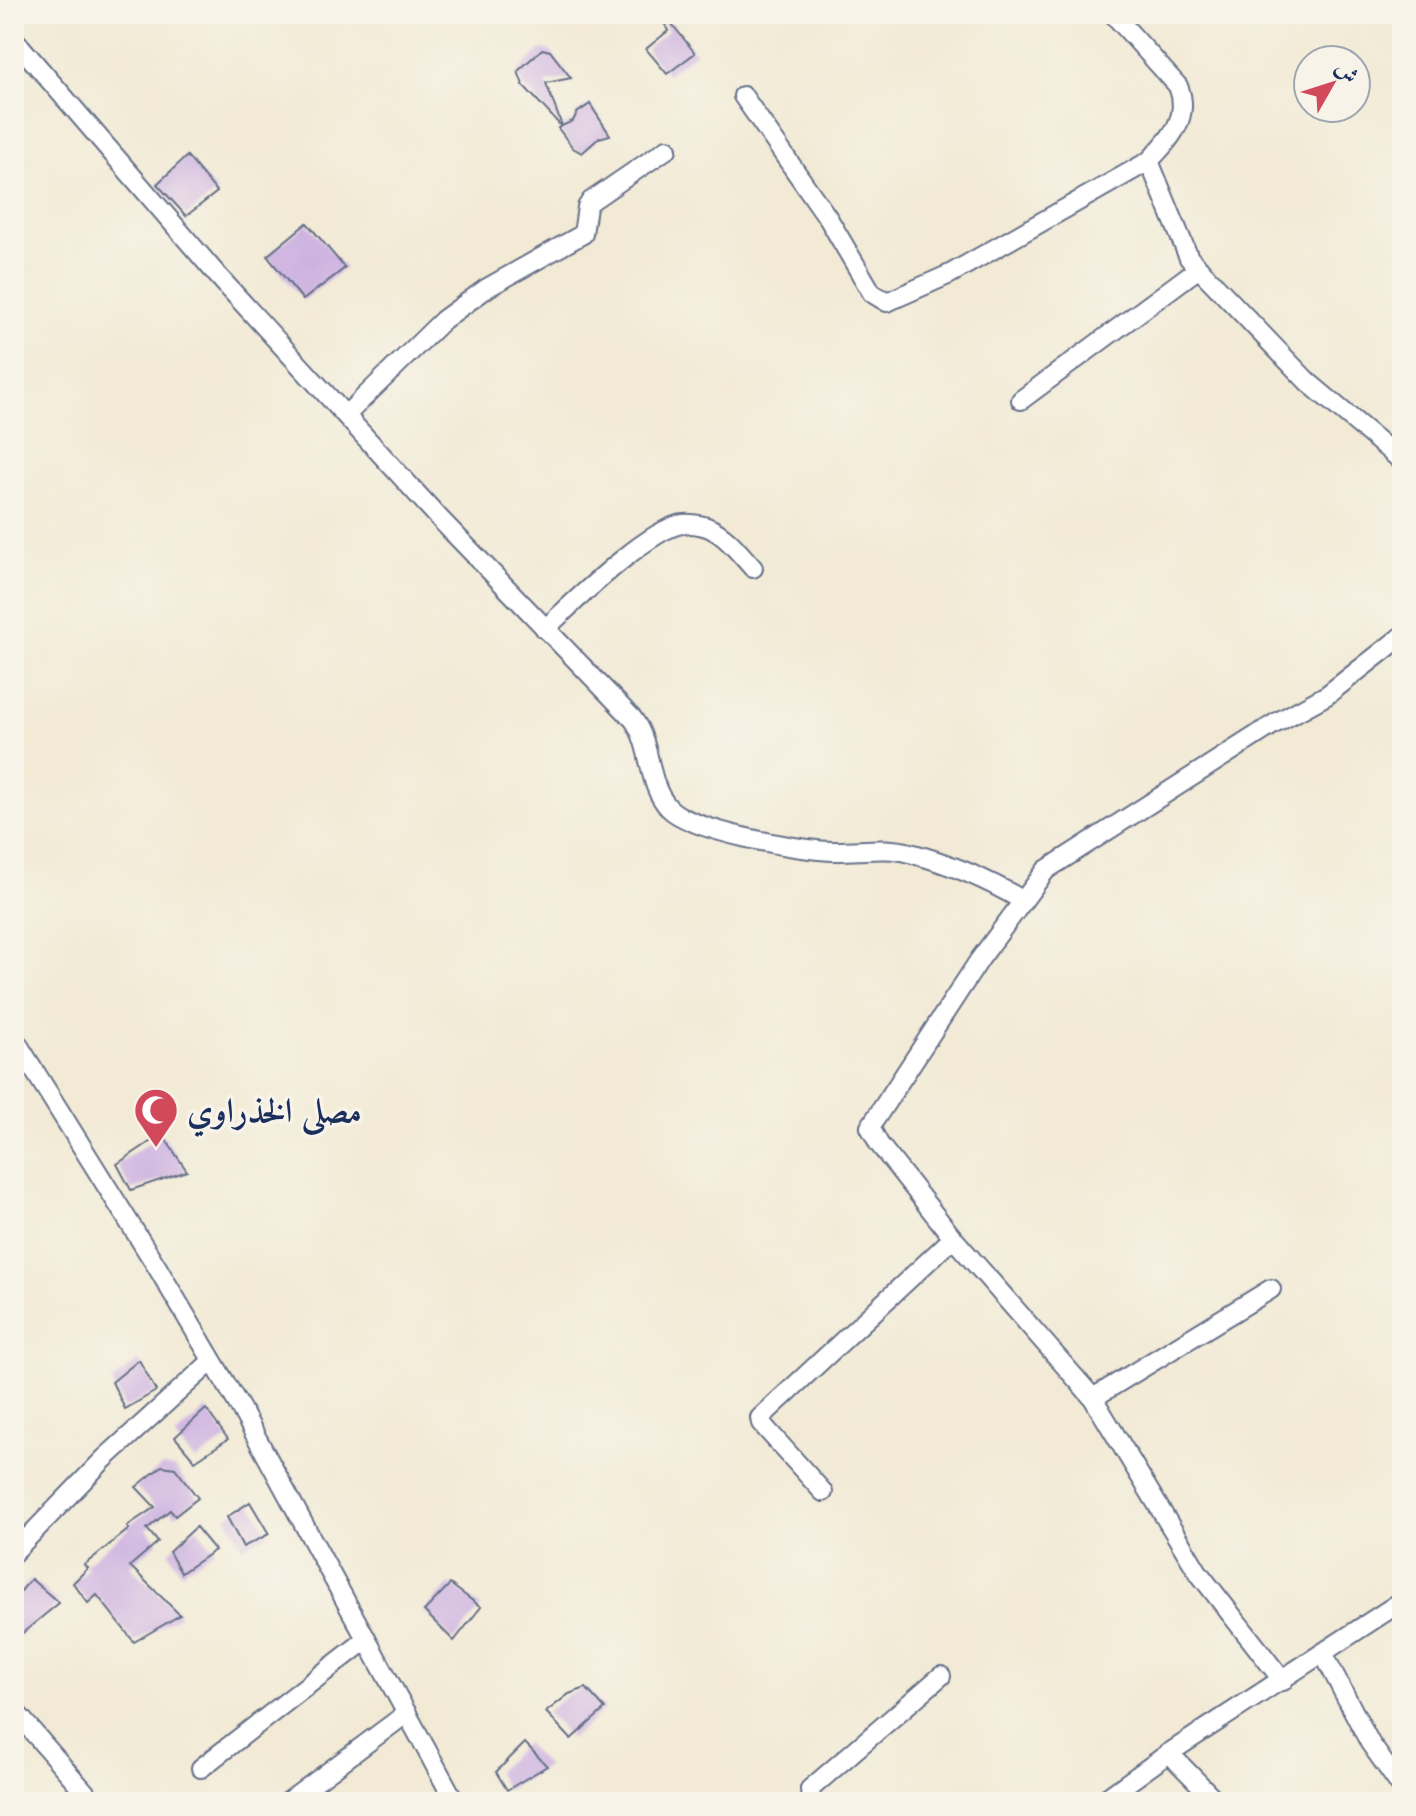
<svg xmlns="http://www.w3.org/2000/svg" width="1416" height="1816" font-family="Cardo,Amiri,serif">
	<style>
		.building { fill: #cdb2e1 }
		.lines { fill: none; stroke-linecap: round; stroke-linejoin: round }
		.minor-casing { stroke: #667088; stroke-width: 22 }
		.minor { stroke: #fff; stroke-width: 18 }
		.labels { text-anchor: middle; stroke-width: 7; stroke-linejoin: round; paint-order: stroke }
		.poi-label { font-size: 34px; font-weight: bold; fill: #1b2f5e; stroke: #f7f3e8; text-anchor: start }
	</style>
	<rect width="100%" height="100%" fill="#f7f3e8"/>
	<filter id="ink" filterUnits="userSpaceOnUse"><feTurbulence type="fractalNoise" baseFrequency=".0125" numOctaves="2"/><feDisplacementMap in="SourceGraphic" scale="16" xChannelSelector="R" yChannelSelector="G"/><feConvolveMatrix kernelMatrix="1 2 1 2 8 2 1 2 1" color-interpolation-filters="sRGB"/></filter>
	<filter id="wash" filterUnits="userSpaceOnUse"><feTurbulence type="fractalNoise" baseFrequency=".006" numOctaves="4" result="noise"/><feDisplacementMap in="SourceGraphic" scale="32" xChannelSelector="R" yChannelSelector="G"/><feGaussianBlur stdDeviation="1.8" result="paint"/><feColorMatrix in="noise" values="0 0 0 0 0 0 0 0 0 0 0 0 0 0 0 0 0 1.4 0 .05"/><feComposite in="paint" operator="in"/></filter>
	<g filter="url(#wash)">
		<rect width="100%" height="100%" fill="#f2ead5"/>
		<g id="blocks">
			<!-- building -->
			<g class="building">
				<path d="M668,19L695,53L667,74L646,49L668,31L664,22Z"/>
				<path d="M542,49L550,51L571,78L546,83L562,126L573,121L577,113L590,104L610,135L599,138L582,153L573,148L558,128L561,126L523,85L518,71Z"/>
				<path d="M187,156L217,192L186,216L157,184Z"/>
				<path d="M307,223L345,268L303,300L267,256Z"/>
				<path d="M162,1134L187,1171L131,1190L117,1164Z"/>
				<path d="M139,1360L156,1391L125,1409L112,1382Z"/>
				<path d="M206,1409L228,1439L195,1461L175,1437Z"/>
				<path d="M162,1466L175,1468L198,1498L175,1516L170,1510L147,1529L158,1542L130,1566L180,1615L134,1642L97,1595L88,1603L73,1583L88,1568L84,1565L129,1529L127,1526L155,1507L136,1487Z"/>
				<path d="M250,1502L269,1534L243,1547L227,1517Z"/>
				<path d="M196,1527L215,1550L181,1573L169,1552Z"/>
				<path d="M31,1579L59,1603L14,1640V1599Z"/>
				<path d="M450,1584L481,1607L454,1641L424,1611Z"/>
				<path d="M586,1688L605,1709L571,1739L546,1712L569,1694Z"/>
				<path d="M525,1743L547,1766L507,1790L496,1772Z"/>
			</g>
		</g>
	</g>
	<g filter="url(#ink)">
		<use href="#blocks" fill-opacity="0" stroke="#667088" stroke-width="2"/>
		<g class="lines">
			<!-- minor casing -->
			<g class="minor-casing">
				<g id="minor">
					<path d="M1113,14L1178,86C1191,117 1171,138 1149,161"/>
					<path d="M14,39L219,277L441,520L633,719C653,746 646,784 669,808C691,831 798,850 832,851C857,852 886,846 910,853C948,863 988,880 1022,900"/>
					<path d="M743,96L828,218L872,293L887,302L950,274L1149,161L1189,258L1308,382L1402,461"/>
					<path d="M1021,400L1199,268"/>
					<path d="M346,415L443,320L487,288L583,234L587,207L591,201L667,149"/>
					<path d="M545,629C571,605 650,527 683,524C689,523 701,525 707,527C727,535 739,553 753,568"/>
					<path d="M14,1038L157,1267L241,1409L455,1802"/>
					<path d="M1093,1398L1271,1289"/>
					<path d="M823,1492L761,1423L760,1418L953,1238"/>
					<path d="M14,1552L104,1459L212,1361"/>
					<path d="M1323,1653L1370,1743L1402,1788"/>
					<path d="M1283,1681L1198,1572L1093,1398L953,1238L879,1144L870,1127L980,959L1046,870L1274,724L1327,695L1402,636"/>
					<path d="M14,1710L90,1798"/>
					<path d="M1169,1753L1217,1802"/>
					<path d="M201,1768L367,1639"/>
					<path d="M288,1802L407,1713"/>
					<path d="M811,1802L810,1789L941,1676"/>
					<path d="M1101,1802L1169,1753L1402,1601"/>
				</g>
			</g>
			<!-- minor -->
			<use href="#minor" class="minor"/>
		</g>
	</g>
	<!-- icons -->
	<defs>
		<g id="mosque-pin" transform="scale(2.3)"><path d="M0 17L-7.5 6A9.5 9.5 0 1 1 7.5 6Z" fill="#d1495b" stroke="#f7f3e8"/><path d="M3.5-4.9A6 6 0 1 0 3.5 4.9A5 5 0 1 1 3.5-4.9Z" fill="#fff"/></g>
	</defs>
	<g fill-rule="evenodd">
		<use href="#mosque-pin" x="156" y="1110"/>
	</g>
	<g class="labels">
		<!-- poi labels -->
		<g class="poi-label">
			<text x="187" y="1122">مصلى الخذراوي</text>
		</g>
	</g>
	<!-- margin -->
	<rect width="1416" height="1816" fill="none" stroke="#f7f3e8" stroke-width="48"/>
	<!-- north arrow -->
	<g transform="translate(1332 84) rotate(51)"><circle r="38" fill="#f7f3e8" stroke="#9fa5b1" stroke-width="2"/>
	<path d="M0-6L14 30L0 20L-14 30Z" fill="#d1495b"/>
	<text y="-12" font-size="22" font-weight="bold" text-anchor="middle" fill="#1b2f5e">ش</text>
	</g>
</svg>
